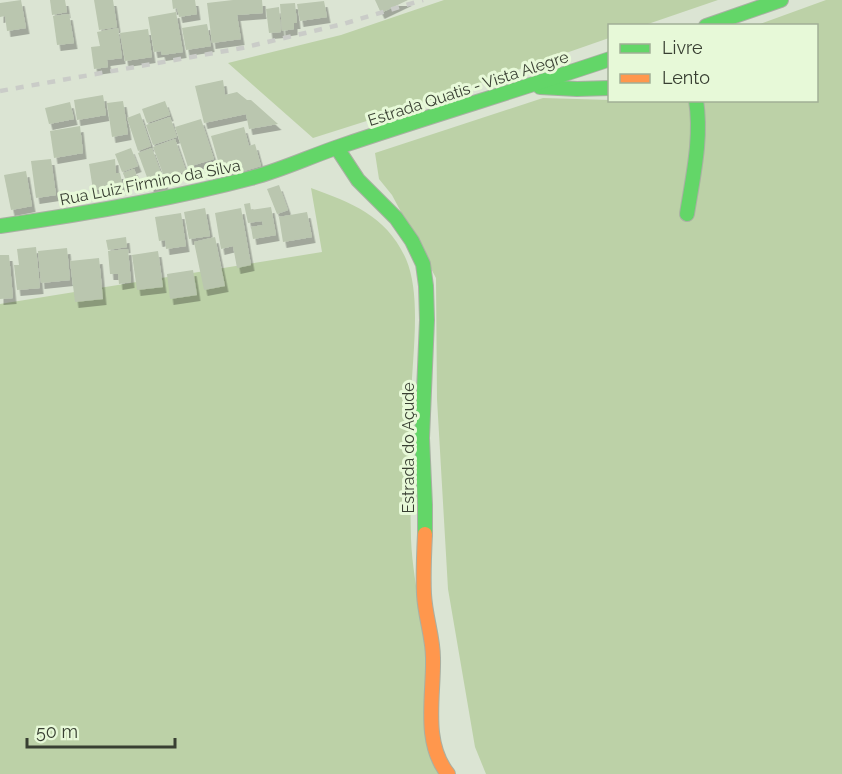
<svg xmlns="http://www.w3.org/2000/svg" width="842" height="774" font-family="Raleway,sans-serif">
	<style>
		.green { fill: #bcd1a7 }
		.building { fill: #bac6af; filter: url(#shadow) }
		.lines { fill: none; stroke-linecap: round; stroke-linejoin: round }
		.fast-casing { stroke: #a9b0a3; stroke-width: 16 }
		.slow-casing { stroke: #a9b0a3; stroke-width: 16 }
		.fast { stroke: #63d668; stroke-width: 14 }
		.slow { stroke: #ff974d; stroke-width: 14 }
		.rail { stroke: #caccc8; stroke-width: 4.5; stroke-dasharray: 8 8; stroke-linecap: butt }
		.labels { text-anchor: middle; stroke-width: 6; stroke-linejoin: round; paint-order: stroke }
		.street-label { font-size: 16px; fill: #383f32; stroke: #e7f9d8 }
	</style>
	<defs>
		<filter id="shadow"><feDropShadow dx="3.5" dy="6" stdDeviation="0" flood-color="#0004"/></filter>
	</defs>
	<rect width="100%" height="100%" fill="#dbe4d3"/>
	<!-- green -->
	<g class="green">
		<path d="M444,0H718L645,25L610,26L609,38L417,105L313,138L228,63L341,35Z"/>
		<path d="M826,0H842V774H486L475,747L448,589L437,399L436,278L392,195L379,179L375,153L543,98L610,100H816V26L757,25Z"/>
		<path d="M311,188C352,203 387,216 406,259C422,296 412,358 411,399C410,445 410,493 411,539C412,565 417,591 421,616C427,669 434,721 441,774H0V304L322,252Z"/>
	</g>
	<!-- building -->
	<g class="building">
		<path d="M21,0L26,28L7,31L5,16L0,17V3Z"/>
		<path d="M50,0H65L67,12L52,15Z"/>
		<path d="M94,0H113L117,27L99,30Z"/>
		<path d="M172,0H195L197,14L179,17L177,8L173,9Z"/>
		<path d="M233,0H262L263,13L237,15L241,39L212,43L207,3Z"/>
		<path d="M375,0H408L381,13Z"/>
		<path d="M324,1L327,17L300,21L297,4Z"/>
		<path d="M295,3L297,23H294V29L282,31L280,4Z"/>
		<path d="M279,7L281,32L269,33L266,9Z"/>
		<path d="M176,12L183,52L162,55L161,51L154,52L148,17Z"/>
		<path d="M69,14L74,43L57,45L53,16Z"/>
		<path d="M207,24L211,46L186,50L182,28Z"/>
		<path d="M118,28L122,58L107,60L108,67L94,69L91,47L100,46L97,32Z"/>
		<path d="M148,29L152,57L125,61L120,33Z"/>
		<path d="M223,80L225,95L237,92L247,100H251L278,124L249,129L246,114L204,123L195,86Z"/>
		<path d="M103,95L106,115L77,120L74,100Z"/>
		<path d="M123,101L128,134L112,137L107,103Z"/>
		<path d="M165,101L170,115L147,123L142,109Z"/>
		<path d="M70,102L74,119L49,124L45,108Z"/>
		<path d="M140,113L151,146L138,151L127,118Z"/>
		<path d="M170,117L177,137L153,145L146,125Z"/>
		<path d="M201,119L214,159L188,167L175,127Z"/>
		<path d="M80,126L83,153L54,158L50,131Z"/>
		<path d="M244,127L249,146L255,144L261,166L244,171L243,165L221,171L211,136Z"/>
		<path d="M175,139L186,171L165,179L153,147Z"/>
		<path d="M131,148L138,166L122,172L115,154Z"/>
		<path d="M152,148L165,184L151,188L138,153Z"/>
		<path d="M51,159L56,195L36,198L31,161Z"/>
		<path d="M115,159L116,173H120L123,186L93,190L89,164Z"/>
		<path d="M134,169L138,179L127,183L123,173Z"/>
		<path d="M26,171L32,206L11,210L4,175Z"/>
		<path d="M279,185L288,210L277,214L267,189Z"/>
		<path d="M250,203L251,210L271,207L276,235L253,239L251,227L263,225L262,221L248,223L244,204Z"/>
		<path d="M205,208L210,236L189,239L184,212Z"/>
		<path d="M241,208L251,265L237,268L233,246L221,249L215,213Z"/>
		<path d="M307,212L312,237L283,242L279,217Z"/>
		<path d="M181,213L186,246L166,249L165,240L159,241L155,217Z"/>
		<path d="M126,237L127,247L108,250L106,240Z"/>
		<path d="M215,237L225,286L204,290L194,242Z"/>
		<path d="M36,247L40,288L17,290L14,265H19L17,249Z"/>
		<path d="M67,248L70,280L41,283L38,251Z"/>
		<path d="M128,249L131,282L119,284L118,274H110L108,251Z"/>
		<path d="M158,251L163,287L137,290L132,255Z"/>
		<path d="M0,255H9L13,298L0,299Z"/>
		<path d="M99,258L103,299L75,302L70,261Z"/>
		<path d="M193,270L197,295L170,299L167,274Z"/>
	</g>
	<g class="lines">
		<!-- fast casing -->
		<g class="fast-casing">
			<g id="fast">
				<path d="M706,26L781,0"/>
				<path d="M540,87L577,89L610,88"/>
				<path d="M337,148L358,180L396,218L412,241L423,264L426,286L427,320L422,438L425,505V534"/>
				<path d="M687,214C693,176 702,138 696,100"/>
				<path d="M0,226C84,214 168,200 251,178C282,170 311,156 341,146C430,116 521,89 610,59"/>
			</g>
		</g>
		<!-- slow casing -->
		<g class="slow-casing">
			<path id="slow" d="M425,534C424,554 423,574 424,594C425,616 433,637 433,658C434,695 422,742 448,774"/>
		</g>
		<!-- fast -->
		<use href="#fast" class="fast"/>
		<!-- slow -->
		<use href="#slow" class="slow"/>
		<!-- rail -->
		<path class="rail" d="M0,91L242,48L343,24L423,0"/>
	</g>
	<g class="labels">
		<!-- street labels -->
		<g class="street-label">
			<text transform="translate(468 88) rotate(-18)" y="6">Estrada Quatis - Vista Alegre</text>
			<text transform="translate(150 182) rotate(-11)" y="6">Rua Luiz Firmino da Silva</text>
			<text transform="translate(408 448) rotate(-90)" y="6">Estrada do Açude</text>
		</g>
	</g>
	<!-- legend -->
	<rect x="608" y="24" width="210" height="78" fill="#e7f9d8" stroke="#a1af96" stroke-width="1.5"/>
	<rect x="620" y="44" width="30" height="9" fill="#63d668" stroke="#a1af96" stroke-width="1.5"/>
	<text x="662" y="54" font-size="18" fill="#383f32">Livre</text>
	<rect x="620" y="74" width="30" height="9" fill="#ff974d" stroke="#a1af96" stroke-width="1.5"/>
	<text x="662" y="84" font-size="18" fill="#383f32">Lento</text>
	<!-- scale -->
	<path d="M27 738v9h148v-9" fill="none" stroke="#383f32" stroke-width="3"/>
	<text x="36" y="738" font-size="18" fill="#383f32" stroke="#e7f9d8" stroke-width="4.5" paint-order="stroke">50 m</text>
</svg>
